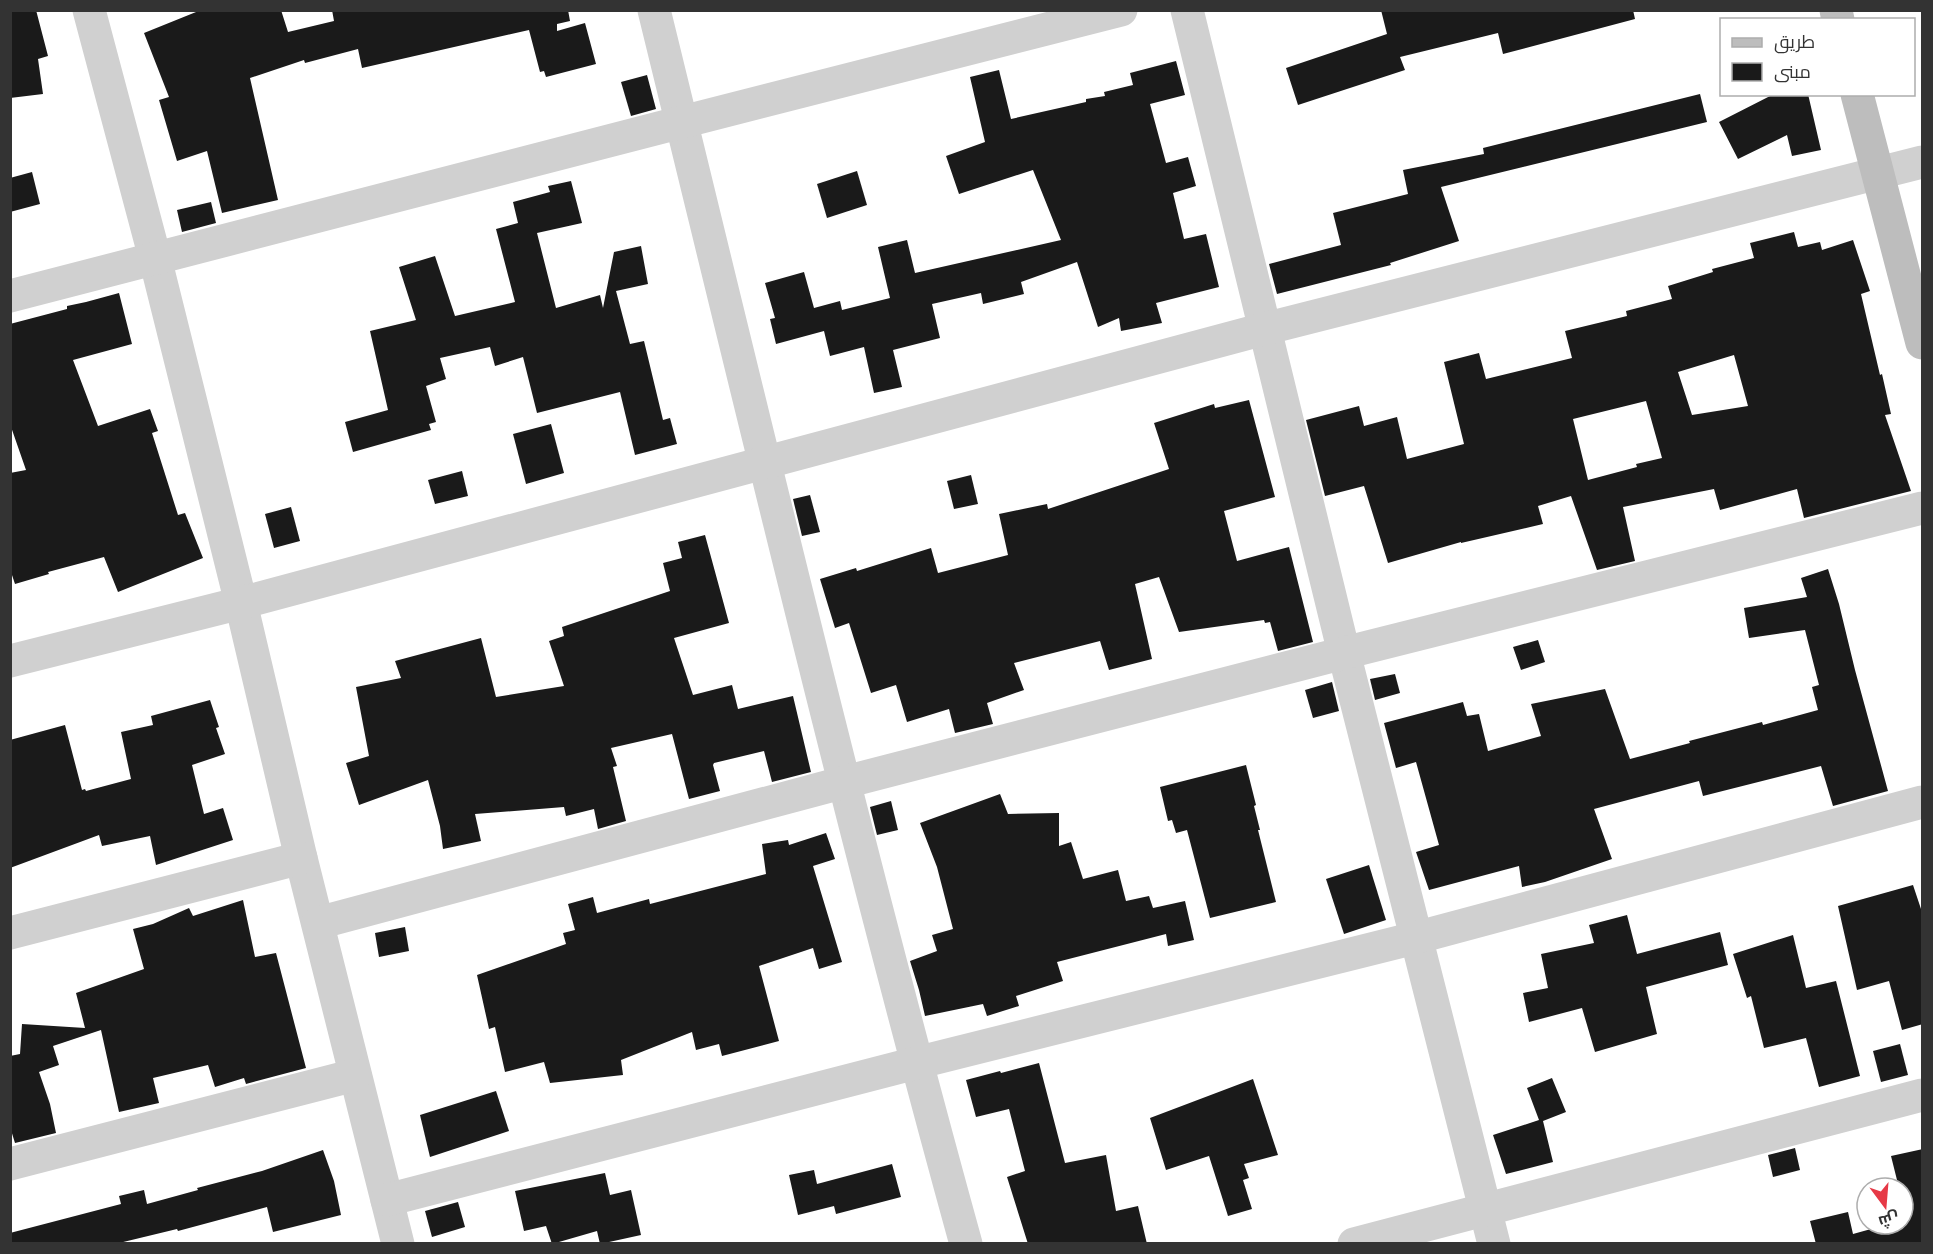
<svg xmlns="http://www.w3.org/2000/svg" width="1933" height="1254" font-family="'Fira Sans Condensed',Cairo,sans-serif">
	<style>
		.building { fill: #1a1a1a; fill-rule: evenodd }
		.lines { fill: none; stroke-linecap: round; stroke-linejoin: round }
		.street { stroke: #d0d0d0; stroke-width: 33 }
		.secondary { stroke: #bdbdbd; stroke-width: 33 }
	</style>
	<rect width="100%" height="100%" fill="#fff"/>
	<!-- building -->
	<g class="building">
		<path d="M10,10H36L48,56L38,59L43,94L10,98Z"/>
		<path d="M201,10H281L288,32L334,21L332,10H568L570,21L557,24V31L585,23L596,64L546,77L544,71L540,72L529,30L362,68L358,49L305,63L304,60L250,78L278,200L222,213L207,151L177,161L159,100L169,97L144,33Z"/>
		<path d="M1381,10H1633L1635,19L1503,54L1498,33L1400,57L1405,70L1298,105L1286,68L1387,34Z"/>
		<path d="M1176,61L1185,95L1150,104L1166,163L1188,157L1196,186L1173,193L1184,239L1206,234L1219,287L1156,303L1162,323L1121,331L1119,318L1098,327L1077,262L1021,282L1024,294L983,304L981,293L932,304L940,338L893,350L902,387L874,393L864,347L830,356L824,331L776,344L770,319L775,318L765,283L804,272L814,308L840,301L842,310L890,298L878,247L907,240L915,273L1061,240L1033,170L959,194L946,156L985,142L970,77L999,70L1011,119L1086,102V99L1105,96L1104,92L1133,85L1130,73Z"/>
		<path d="M647,75L656,109L631,116L621,82Z"/>
		<path d="M1700,94L1707,122L1441,187L1459,241L1390,263L1391,265L1277,294L1269,264L1341,245L1333,213L1408,194L1403,170L1484,154L1483,148Z"/>
		<path d="M1774,94H1808L1821,150L1792,156L1787,135L1738,159L1719,122Z"/>
		<path d="M857,171L867,205L827,218L817,184Z"/>
		<path d="M32,172L40,204L10,212V178Z"/>
		<path d="M571,181L582,223L537,233L556,308L600,295L603,308L614,252L641,246L648,284L616,291L630,344L644,341L663,420L670,418L677,444L635,455L620,392L537,413L523,357L495,366L490,347L440,358L446,379L426,386L436,422L429,424L431,430L353,452L345,422L388,410L370,331L416,320L399,267L435,256L455,316L515,302L496,229L518,223L513,202L550,192L548,186Z"/>
		<path d="M211,202L216,223L182,232L177,210Z"/>
		<path d="M1794,232L1798,247L1820,242L1822,250L1853,240L1870,291L1861,294L1880,375L1882,374L1891,414L1885,415L1911,491L1804,518L1797,489L1720,510L1714,489L1623,507L1635,561L1597,570L1571,496L1538,506L1543,524L1461,543V542L1388,563L1364,486L1325,496L1306,420L1359,406L1364,426L1397,417L1407,459L1464,444L1444,362L1479,353L1486,379L1572,358L1565,331L1627,316L1626,311L1672,299L1668,286L1713,272L1712,269L1754,258L1750,243ZM1734,355L1748,406L1692,415L1678,372ZM1646,401L1662,458L1636,464L1637,467L1588,480L1573,419Z"/>
		<path d="M119,293L132,344L73,360L98,426L150,409L158,431L152,433L178,515L185,513L203,558L118,592L104,557L48,572L49,574L15,584L10,569V473L26,470L10,424V324L67,309V306L86,302Z"/>
		<path d="M1249,400L1275,497L1224,511L1237,561L1289,547L1313,642L1278,651L1270,622L1265,623L1264,620L1179,632L1159,577L1135,584L1152,659L1109,670L1100,641L1014,663L1024,690L987,703L993,724L955,733L949,709L907,722L896,685L871,693L849,623L835,628L820,579L856,568L857,571L931,548L938,573L1008,555L999,514L1047,504L1048,509L1169,469L1154,423L1214,404L1215,408Z"/>
		<path d="M551,424L564,473L526,484L513,434Z"/>
		<path d="M462,471L468,496L435,504L428,480Z"/>
		<path d="M971,475L978,504L954,509L947,481Z"/>
		<path d="M810,495L820,532L802,536L793,499Z"/>
		<path d="M291,507L300,541L274,548L265,514Z"/>
		<path d="M705,535L729,623L674,638L693,695L732,685L738,709L793,696L811,772L772,782L764,751L714,763L713,765L720,791L689,799L672,734L611,748L617,766L613,767L626,821L598,829L594,809L566,816L564,807L475,814L481,841L443,849L440,826L428,780L359,805L346,763L369,756L356,687L401,678L395,661L481,638L496,697L564,686L549,641L564,636L562,627L670,591L663,563L682,558L678,542Z"/>
		<path d="M1828,569L1839,604L1855,670L1888,791L1833,806L1821,766L1703,796L1699,781L1594,809L1612,859L1545,882L1522,887L1519,866L1429,890L1416,852L1439,845L1416,762L1396,768L1384,723L1463,702L1467,716L1479,714L1488,751L1541,736L1531,704L1605,689L1630,759L1690,743L1689,741L1762,722L1763,725L1818,710L1812,687L1819,685L1805,630L1749,638L1744,608L1807,597L1801,578Z"/>
		<path d="M1538,640L1545,662L1521,670L1513,647Z"/>
		<path d="M1395,674L1400,693L1375,700L1370,679Z"/>
		<path d="M1332,682L1339,711L1313,718L1305,690Z"/>
		<path d="M210,700L219,727L216,728L225,754L192,765L204,814L223,808L233,840L156,865L150,836L102,846L99,835L10,868V740L65,725L82,790L85,789L86,791L131,779L121,732L153,725L151,716Z"/>
		<path d="M1246,765L1256,805L1254,806L1260,830H1258L1276,902L1210,918L1187,830L1176,833L1172,820L1168,821L1160,787Z"/>
		<path d="M1000,794L1008,814L1059,813V846L1071,842L1083,879L1118,870L1126,901L1149,896L1153,908L1185,901L1194,940L1168,946L1166,934L1057,962L1063,981L1016,996L1019,1006L987,1016L983,1004L925,1016L919,990L910,961L937,951L932,935L953,929L937,867L920,823Z"/>
		<path d="M891,801L898,830L877,835L870,807Z"/>
		<path d="M826,833L835,859L813,866L842,962L819,969L813,948L759,966L779,1041L722,1056L719,1044L696,1050L692,1032L621,1060L623,1075L550,1083L544,1062L505,1072L495,1027L489,1029L477,975L566,944L563,933L575,930L568,904L593,897L597,913L649,899L650,904L766,874L762,844L788,840L789,845Z"/>
		<path d="M1369,865L1386,920L1344,934L1326,879Z"/>
		<path d="M1913,885L1923,915V1024L1902,1030L1889,981L1857,990L1838,906Z"/>
		<path d="M243,900L255,957L276,953L306,1068L246,1084L244,1078L215,1087L208,1065L153,1078L159,1103L119,1112L101,1030L53,1046L59,1065L39,1072L50,1104L56,1133L15,1143L10,1127V1056L20,1054L22,1024L85,1028L76,993L144,969L133,929L153,924L189,908L193,916Z"/>
		<path d="M1627,915L1637,954L1720,932L1728,965L1646,987L1657,1034L1595,1052L1582,1008L1529,1022L1523,993L1548,988L1541,954L1594,943L1589,925Z"/>
		<path d="M405,927L409,951L379,957L375,933Z"/>
		<path d="M1793,935L1806,988L1836,981L1860,1076L1819,1087L1806,1038L1764,1048L1751,996L1747,998L1733,954Z"/>
		<path d="M1900,1044L1908,1075L1881,1082L1873,1051Z"/>
		<path d="M1039,1063L1065,1163L1106,1155L1116,1211L1138,1206L1147,1244H1028L1007,1177L1025,1171L1009,1109L976,1117L966,1080L1000,1071L1001,1073Z"/>
		<path d="M1552,1078L1566,1112L1543,1121L1553,1162L1506,1174L1493,1135L1539,1120L1527,1088Z"/>
		<path d="M1253,1079L1278,1155L1244,1164L1249,1178L1243,1180L1252,1209L1228,1216L1209,1156L1166,1170L1150,1118Z"/>
		<path d="M496,1091L509,1131L430,1157L420,1115Z"/>
		<path d="M1795,1148L1800,1170L1773,1177L1768,1155Z"/>
		<path d="M1923,1149V1244H1816L1810,1221L1848,1212L1853,1234L1889,1224H1903V1220L1907,1219L1903,1202V1188H1899L1891,1156Z"/>
		<path d="M323,1150L334,1181L341,1215L273,1232L267,1207L178,1231L177,1229L115,1244H10V1233L121,1204L119,1196L144,1190L147,1204L198,1190L197,1188L262,1171Z"/>
		<path d="M892,1164L901,1197L836,1214L834,1206L798,1215L789,1175L814,1170L817,1184Z"/>
		<path d="M605,1173L610,1195L631,1190L641,1235L600,1244L597,1231L552,1244L546,1226L524,1231L515,1191Z"/>
		<path d="M458,1202L465,1227L432,1237L425,1211Z"/>
	</g>
	<g class="lines">
		<!-- street -->
		<g class="street">
			<path d="M89,10L155,258L241,603L301,858L398,1244"/>
			<path d="M654,10C755,422 853,835 966,1244"/>
			<path d="M1187,10L1344,653L1494,1244"/>
			<path d="M10,296L682,122L1121,10"/>
			<path d="M10,661L241,603L1264,329L1922,162"/>
			<path d="M318,923L845,782L1344,653L1922,508"/>
			<path d="M10,933L301,858"/>
			<path d="M10,1164L355,1075"/>
			<path d="M387,1200L916,1063L1415,938L1922,802"/>
			<path d="M1354,1244L1922,1095"/>
		</g>
		<!-- secondary -->
		<g class="secondary">
			<path d="M1836,10L1838,20"/>
			<path d="M1857,94L1922,343"/>
		</g>
	</g>
	<!-- border -->
	<rect width="1933" height="1254" fill="none" stroke="#333333" stroke-width="24"/>
	<!-- legend -->
	<rect x="1720" y="18" width="195" height="78" fill="#ffffff" stroke="#adadad" stroke-width="1.5"/>
	<rect x="1732" y="38" width="30" height="9" fill="#bdbdbd" stroke="#adadad" stroke-width="1.5"/>
	<text x="1774" y="48" font-size="18" fill="#333333">طريق</text>
	<rect x="1732" y="63" width="30" height="18" fill="#1a1a1a" stroke="#adadad" stroke-width="1.5"/>
	<text x="1774" y="78" font-size="18" fill="#333333">مبنى</text>
	<!-- north arrow -->
	<g transform="translate(1885 1206) rotate(164)"><circle r="28" fill="#ffffff" stroke="#adadad" stroke-width="1.5"/>
	<path d="M0-4.5L10 22L0 15L-10 22Z" fill="#e63946"/>
	<text y="-9" font-size="16" font-weight="bold" text-anchor="middle" fill="#333333">ش</text>
	</g>
</svg>
